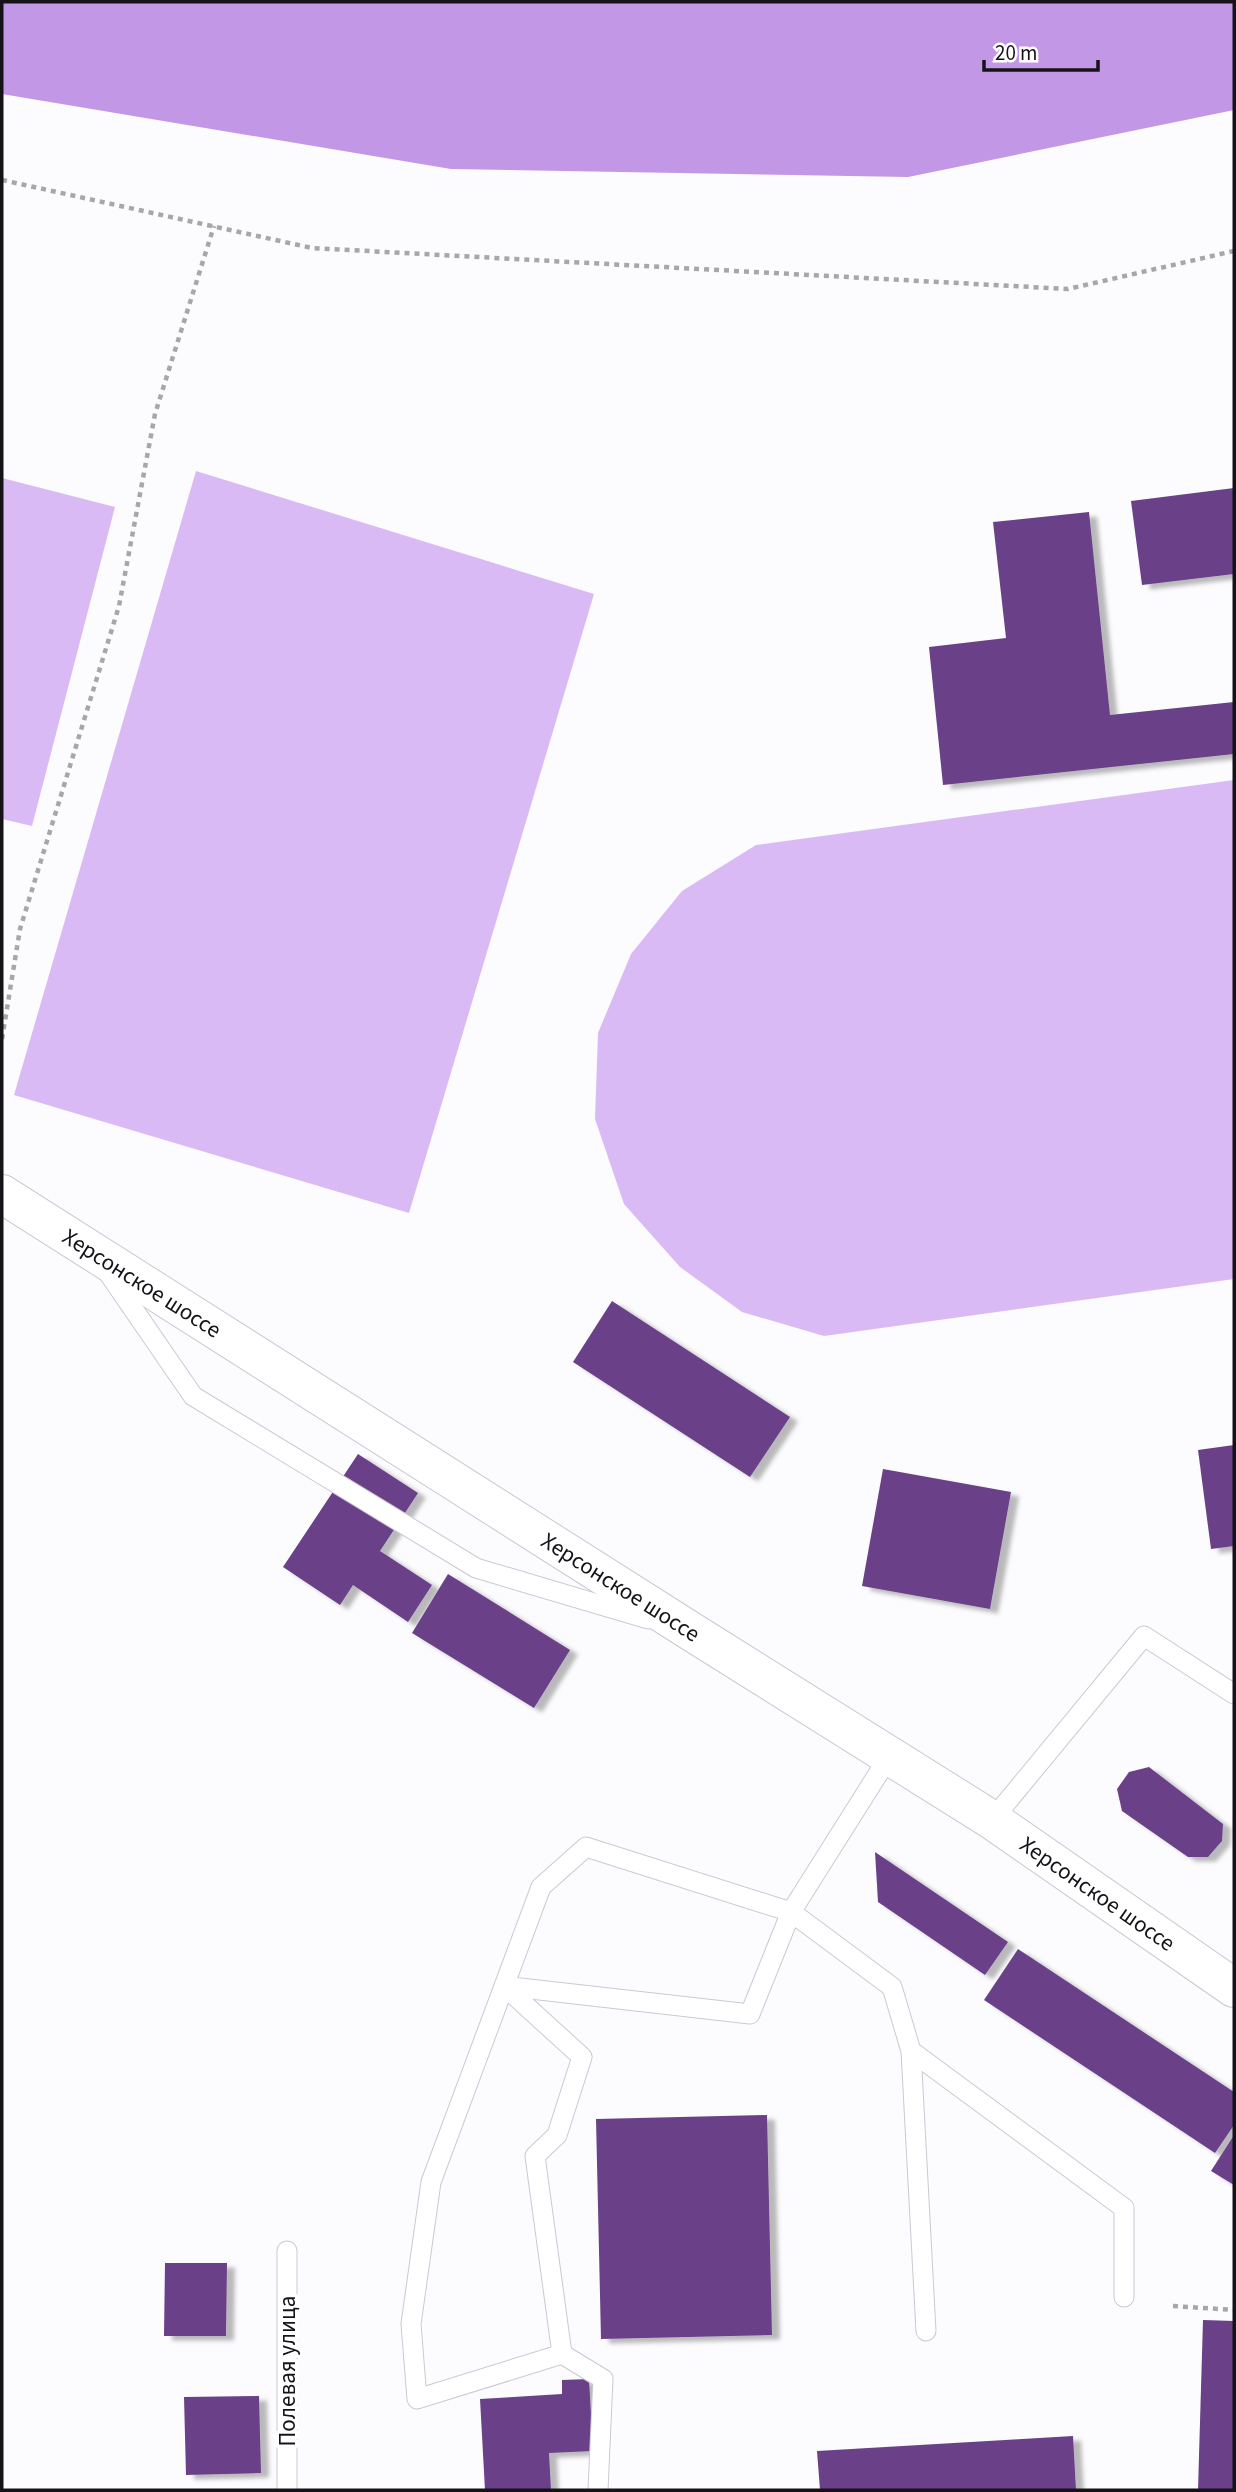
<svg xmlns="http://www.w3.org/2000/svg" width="1236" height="2492" font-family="'Source Sans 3',sans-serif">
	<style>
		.green { fill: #dabaf5 }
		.water { fill: #c297e5 }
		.building { fill: #6a4188; filter: url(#shadow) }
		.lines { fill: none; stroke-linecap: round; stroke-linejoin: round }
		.lane-casing { stroke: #cec7d4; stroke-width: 21 }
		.highway-casing { stroke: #cec7d4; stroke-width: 40 }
		.path { stroke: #a7a6a9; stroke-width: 4.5; stroke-dasharray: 5 5; stroke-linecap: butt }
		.lane { stroke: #fff; stroke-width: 19 }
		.highway { stroke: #fff; stroke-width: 38 }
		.labels { text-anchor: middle; stroke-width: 7; stroke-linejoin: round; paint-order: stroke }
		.street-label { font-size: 23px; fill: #161318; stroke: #fff }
	</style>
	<defs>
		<filter id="shadow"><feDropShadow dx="8" dy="4.5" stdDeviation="2" flood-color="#0004"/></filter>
	</defs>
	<rect width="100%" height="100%" fill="#fcfbfd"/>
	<!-- green -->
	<g class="green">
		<path d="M196,471L594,594L409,1213L14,1095Z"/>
		<path d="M2,478L115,507L32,826L2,819Z"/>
		<path d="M1234,780V1279L824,1336L742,1312L680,1267L624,1204L595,1119L598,1033L631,954L682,891L756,845Z"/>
	</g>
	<!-- water -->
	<path class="water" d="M2,2H1234V110L908,177L451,169L2,94Z"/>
	<!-- building -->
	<g class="building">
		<path d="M1234,488V574L1142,585L1131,501Z"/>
		<path d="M1089,512L1110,715L1234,702V754L943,785L929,647L1006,638L993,522Z"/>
		<path d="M612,1301L790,1417L750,1477L573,1362Z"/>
		<path d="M1234,1445V1546L1211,1549L1198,1450Z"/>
		<path d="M358,1454L418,1493L380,1551L432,1585L408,1622L353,1585L340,1605L283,1567Z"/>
		<path d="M883,1469L1011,1492L990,1609L862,1586Z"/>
		<path d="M448,1574L570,1650L534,1708L412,1633Z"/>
		<path d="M1149,1767L1223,1824L1222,1841L1208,1857H1188L1122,1811L1117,1789L1129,1772Z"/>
		<path d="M875,1852L1008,1942L985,1975L878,1902Z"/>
		<path d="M1018,1949L1234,2092V2125L1215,2153L984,2000Z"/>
		<path d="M767,2115L772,2335L601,2339L596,2119Z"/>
		<path d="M1234,2135V2185L1211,2171Z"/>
		<path d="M165,2263H227L226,2336H164Z"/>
		<path d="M1203,2320L1234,2321V2490H1198Z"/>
		<path d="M589,2379L593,2451L549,2453L551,2490H485L480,2399L562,2394V2380Z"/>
		<path d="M259,2396L261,2473L186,2475L184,2397Z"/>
		<path d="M1073,2436L1076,2490H820L817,2451Z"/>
	</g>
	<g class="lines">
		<!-- lane casing -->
		<g class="lane-casing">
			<g id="lane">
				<path d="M107,1271L193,1396L476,1568L648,1619"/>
				<path d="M992,1820L1144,1636L1234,1694"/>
				<path d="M911,2051L926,2331"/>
				<path d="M562,2354L535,2156L557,2135L582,2057L504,1986L750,2014L791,1912L892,1987L911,2051L1124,2208V2297"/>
				<path d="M287,2490V2251"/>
				<path d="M598,2490L603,2379L562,2354L417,2399L411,2324L431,2182L541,1887L586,1847L791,1912L890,1755"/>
			</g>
		</g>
		<!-- highway casing -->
		<g class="highway-casing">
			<g id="highway">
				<path id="s1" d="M2,1194L692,1632L992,1820L1234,1988"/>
			</g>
		</g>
		<!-- path -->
		<g class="path">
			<path d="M2,180L312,248L1068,289L1234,251"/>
			<path d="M2,1039L20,929L119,606L155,414L214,226"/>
			<path d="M1173,2306L1234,2310"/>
		</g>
		<!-- lane -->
		<use href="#lane" class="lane"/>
		<!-- highway -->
		<use href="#highway" class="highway"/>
	</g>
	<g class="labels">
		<!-- street labels -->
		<g class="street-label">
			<text dy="8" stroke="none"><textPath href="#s1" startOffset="166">Херсонское шоссе</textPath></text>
			<text dy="8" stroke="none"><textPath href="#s1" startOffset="733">Херсонское шоссе</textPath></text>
			<text dy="8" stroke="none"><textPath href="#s1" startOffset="1300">Херсонское шоссе</textPath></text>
			<text transform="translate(287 2371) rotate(-90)" y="8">Полевая улица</text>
		</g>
	</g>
	<!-- border -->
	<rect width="1236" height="2492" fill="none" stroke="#161318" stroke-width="7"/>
	<!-- scale -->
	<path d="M984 60v10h114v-10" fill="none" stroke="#161318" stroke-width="3.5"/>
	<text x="995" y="60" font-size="21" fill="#161318" stroke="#ffffff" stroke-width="5" paint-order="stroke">20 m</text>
</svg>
